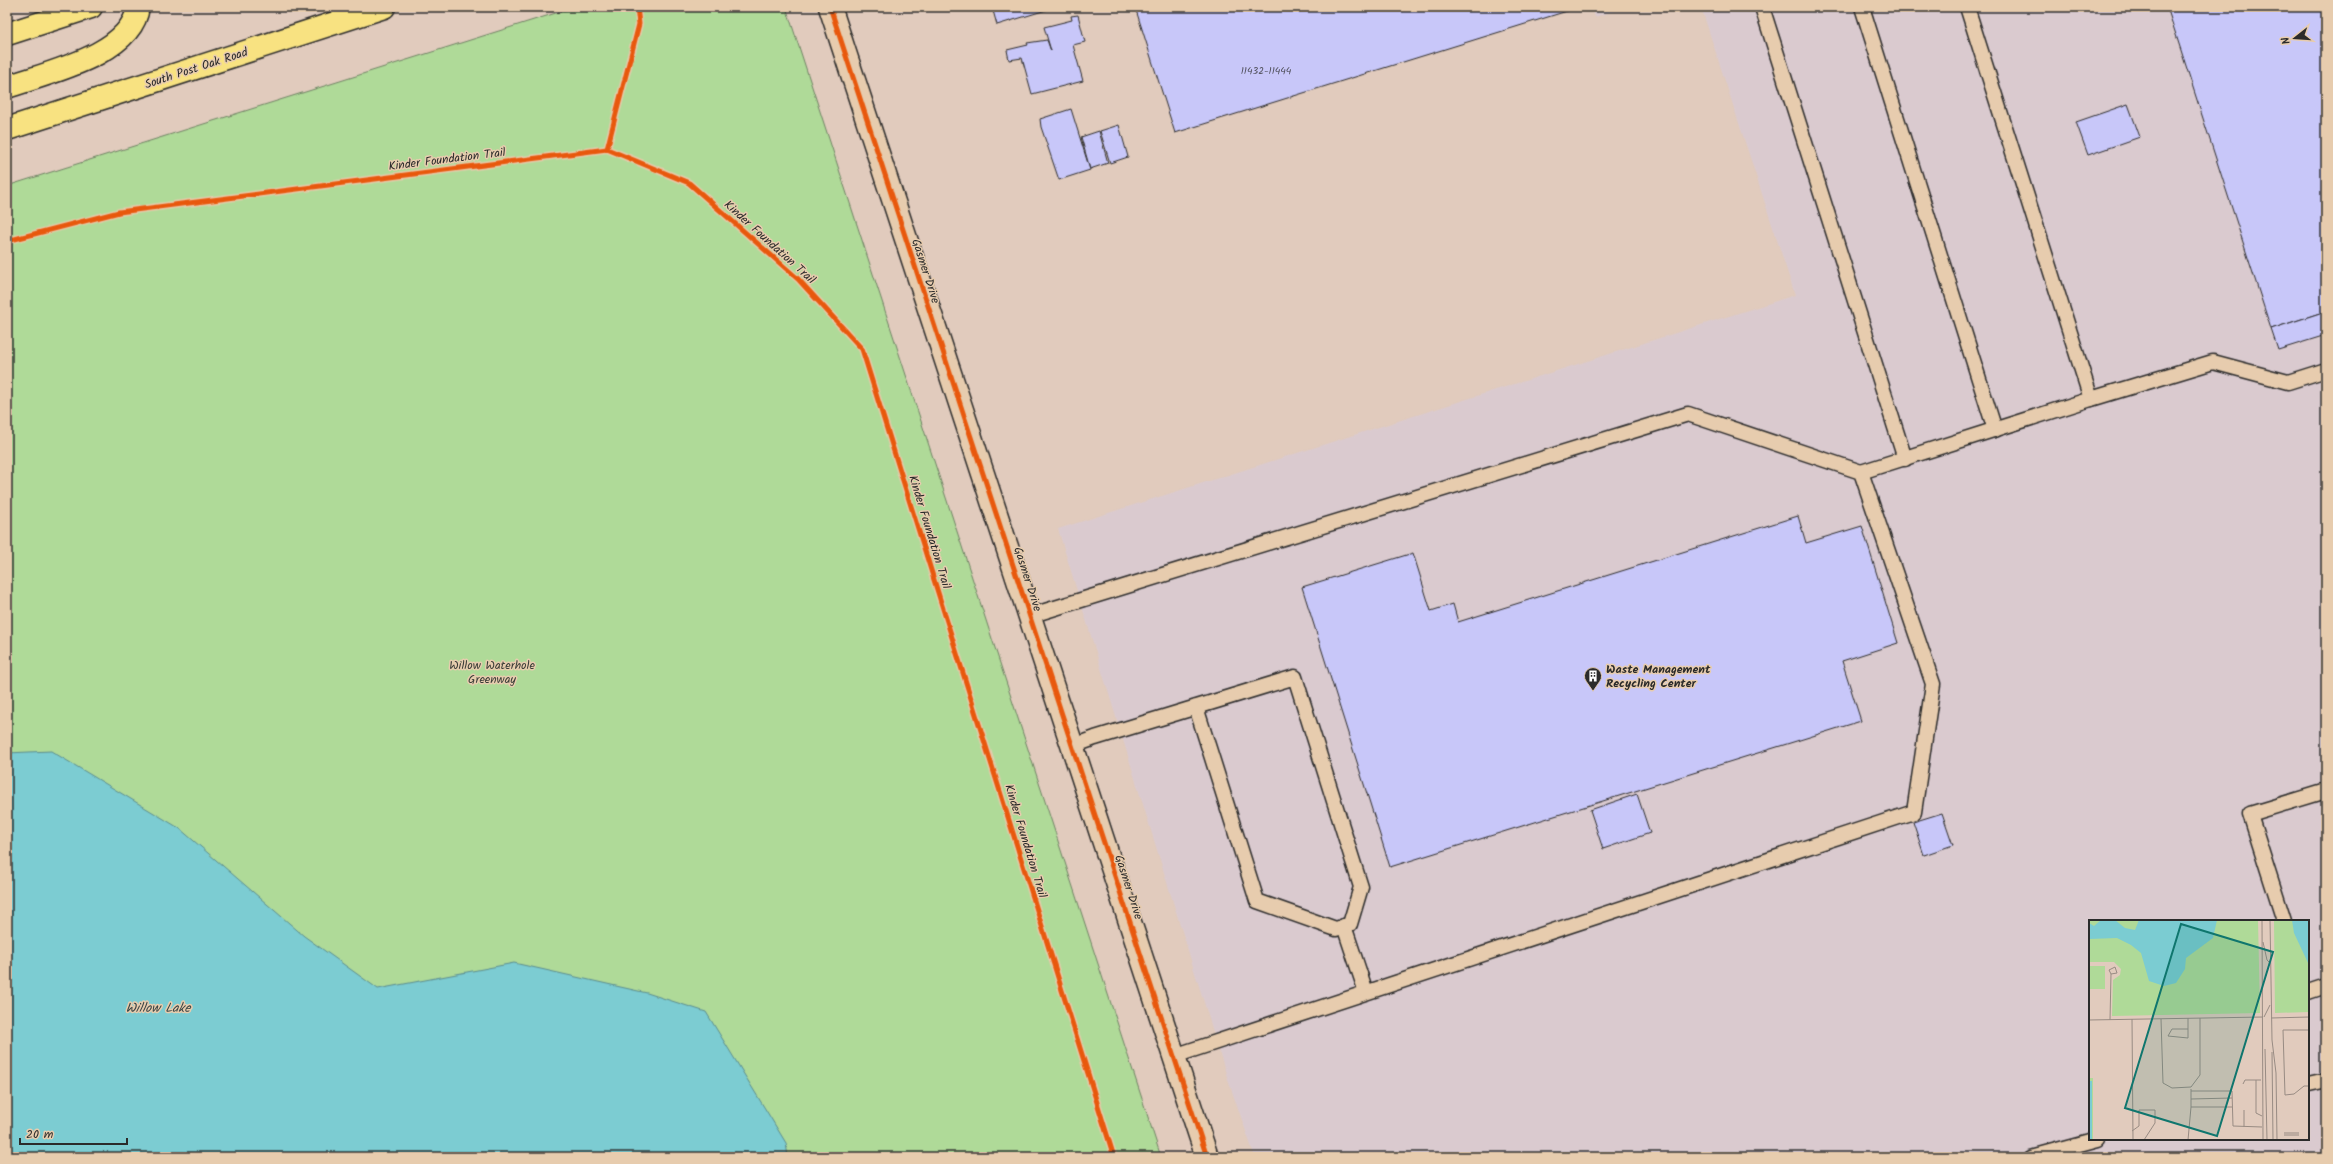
<svg xmlns="http://www.w3.org/2000/svg" width="2333" height="1164" font-family="Kalam,sans-serif">
	<style>
		.built { fill: #dacacf; fill-rule: evenodd }
		.green { fill: #afda98; stroke: #6d8262 }
		.water { fill: #7bccd2; stroke: #5b8c8f }
		.building { fill: #c8c7f9; stroke: #2b2b2b }
		.lines { fill: none; stroke-linecap: round; stroke-linejoin: round }
		.lane-casing { stroke: #2b2b2b; stroke-width: 17 }
		.secondary-casing { stroke: #2b2b2b; stroke-width: 25 }
		.highway-casing { stroke: #2b2b2b; stroke-width: 25 }
		.lane { stroke: #e7ccae; stroke-width: 14 }
		.secondary { stroke: #e7ccae; stroke-width: 22 }
		.highway { stroke: #f8e281; stroke-width: 22 }
		.cycleway-casing { stroke: #e7ccae; stroke-width: 8 }
		.cycleway { stroke: #e8590c; stroke-width: 5 }
		.labels { text-anchor: middle; stroke-width: 3; stroke-linejoin: round; paint-order: stroke }
		.number-label { font-size: 10px; fill: #52525e }
		.street-label { font-size: 12px; fill: #2b2b2b; stroke: #e7ccae }
		.park-label { font-size: 12px; fill: #383c36; stroke: #e7ccae }
		.poi-label { font-size: 12px; font-weight: bold; fill: #2b2b2b; stroke: #e7ccae; text-anchor: start }
		.water-label { font-size: 13px; font-style: italic; fill: #374344; stroke: #e7ccae }
		.inset-river { fill: none; stroke: #7bccd2; stroke-width: 2 }
		.inset-road { fill: none; stroke: #988b83; stroke-width: 1 }
		.view { fill: #0f766e; fill-opacity: 0.15; stroke: #0f766e; stroke-width: 2 }
		.inset-edge { fill: none; stroke: #2b2b2b; stroke-width: 2 }
	</style>
	<rect width="100%" height="100%" fill="#e1cbbd"/>
	<filter id="ink" filterUnits="userSpaceOnUse"><feTurbulence type="fractalNoise" baseFrequency=".025" numOctaves="2"/><feDisplacementMap in="SourceGraphic" scale="8" xChannelSelector="R" yChannelSelector="G"/><feConvolveMatrix kernelMatrix="1 2 1 2 8 2 1 2 1" color-interpolation-filters="sRGB"/></filter>
	<g filter="url(#ink)">
		<!-- built -->
		<g class="built">
			<path d="M1592,7H1627L1595,17Z"/>
			<path d="M1701,7H2326V1157H1255L1228,1080L1058,529L1795,295ZM2090,921H2308V1139H2090Z"/>
		</g>
		<!-- green -->
		<path class="green" d="M575,7H786L1161,1157H7V186Z"/>
		<!-- water -->
		<path class="water" d="M51,751L179,828L304,936L378,989L514,963L647,993L706,1012L786,1143L788,1157H7V753Z"/>
		<!-- building -->
		<g class="building">
			<path d="M992,7H1056L997,25Z"/>
			<path d="M1135,7H1580L1175,133Z"/>
			<path d="M2167,7H2326V311L2271,329Z"/>
			<path d="M1078,15L1085,42L1073,45L1083,81L1032,94L1022,58L1009,60L1007,50L1028,45L1027,43L1047,40L1051,51L1044,27L1072,20L1071,16Z"/>
			<path d="M2128,104L2140,137L2088,155L2076,122Z"/>
			<path d="M1071,109L1090,170L1059,180L1041,127L1040,119Z"/>
			<path d="M1119,125L1128,157L1110,163L1100,131Z"/>
			<path d="M1099,131L1108,163L1090,169L1081,137Z"/>
			<path d="M2326,311V335L2278,350L2271,329Z"/>
			<path d="M1798,516L1806,543L1862,526L1898,643L1842,661L1861,721L1390,867L1302,587L1413,553L1431,611L1453,604L1458,622Z"/>
			<path d="M1637,794L1650,833L1603,849L1590,810Z"/>
			<path d="M1942,813L1953,845L1924,855L1913,822Z"/>
		</g>
		<g class="lines">
			<!-- lane casing -->
			<g class="lane-casing">
				<g id="lane">
					<path d="M1762,7L1905,459"/>
					<path d="M1862,7L1995,430"/>
					<path d="M2091,399L2213,362L2288,382L2326,370"/>
					<path d="M1861,472L2091,399L1967,7"/>
					<path d="M1029,616L1688,414L1861,472L1933,684L1914,812L1174,1056"/>
					<path d="M1073,746L1095,738L1295,677L1361,887L1350,924L1336,929L1257,901L1196,707"/>
					<path d="M2284,921L2250,814L2326,791"/>
					<path d="M1344,926L1366,992"/>
					<path d="M2308,992L2326,986"/>
					<path d="M2308,1084L2326,1080"/>
					<path d="M2031,1157L2098,1139"/>
				</g>
			</g>
			<!-- secondary casing -->
			<g class="secondary-casing">
				<path id="secondary" d="M830,7L1207,1157"/>
			</g>
			<!-- highway casing -->
			<g class="highway-casing">
				<g id="highway">
					<path d="M7,34L91,7"/>
					<path d="M7,87C46,73 132,55 138,7"/>
					<path d="M7,129L384,7"/>
				</g>
			</g>
			<!-- lane -->
			<use href="#lane" class="lane"/>
			<!-- secondary -->
			<use href="#secondary" class="secondary"/>
			<!-- highway -->
			<use href="#highway" class="highway"/>
			<!-- cycleway casing -->
			<g class="cycleway-casing">
				<g id="cycleway">
					<path d="M830,7L1207,1157"/>
					<path d="M607,149L639,24L637,7"/>
					<path d="M7,241L119,212L607,149L689,183L798,279L862,349L1114,1157"/>
				</g>
			</g>
			<!-- cycleway -->
			<use href="#cycleway" class="cycleway"/>
		</g>
	</g>
	<!-- icons -->
	<defs>
		<g id="building-pin" transform="scale(0.9)"><path d="M0 17L-7.5 6A9.5 9.5 0 1 1 7.5 6Z" fill="#2b2b2b" stroke="#e7ccae"/><path d="M-4-6H4V6H1V3H-1V6H-4ZM-2.5-4.3h1.7v1.8h-1.7ZM.8-4.3h1.7v1.8H.8ZM-2.5-1h1.7V.8h-1.7ZM.8-1h1.7V.8H.8Z" fill="#fff"/></g>
	</defs>
	<g fill-rule="evenodd">
		<use href="#building-pin" x="1593" y="676"/>
	</g>
	<g class="labels">
		<!-- number labels -->
		<g class="number-label">
			<text x="1266" y="74">11432-11444</text>
		</g>
		<!-- street labels -->
		<g class="street-label">
			<text transform="translate(196 68) rotate(-18)" y="4">South Post Oak Road</text>
			<text transform="translate(447 159) rotate(-7)" y="4">Kinder Foundation Trail</text>
			<text transform="translate(770 242) rotate(42)" y="4">Kinder Foundation Trail</text>
			<text transform="translate(926 271) rotate(72)" y="4">Gasmer Drive</text>
			<text transform="translate(930 532) rotate(73)" y="4">Kinder Foundation Trail</text>
			<text transform="translate(1028 579) rotate(72)" y="4">Gasmer Drive</text>
			<text transform="translate(1026 841) rotate(73)" y="4">Kinder Foundation Trail</text>
			<text transform="translate(1129 887) rotate(72)" y="4">Gasmer Drive</text>
		</g>
		<!-- park labels -->
		<g class="park-label">
			<text x="492" y="669">Willow Waterhole<tspan x="492" dy="14">Greenway</tspan></text>
		</g>
		<!-- poi labels -->
		<g class="poi-label">
			<text x="1606" y="673">Waste Management<tspan x="1606" dy="14">Recycling Center</tspan></text>
		</g>
		<!-- water labels -->
		<g class="water-label">
			<text x="158" y="1012">Willow Lake</text>
		</g>
	</g>
	<!-- overview -->
	<g transform="translate(2089 920)">
		<rect width="220" height="220" fill="#e1cbbd"/>
		<path d="M0,0H169L171,93L23,96L24,60L31,55L32,49L25,42H0ZM185,0H220V92L186,93ZM0,46H16V69H0ZM0,158H4V220H0Z" fill="#afda98"/>
		<path d="M12,0H26L36,8L46,10L50,0H128L124,18L97,38L96,49L87,63L75,66L60,61L52,33L42,25L28,18L0,19V3L5,6ZM203,0H220V45L205,13Z" fill="#7bccd2"/>
		<path class="inset-river" d="M2,161V220"/>
		<path class="inset-road" d="M173,0L174,220M181,0L183,120L187,153L188,220M174,22L178,40L181,43M175,97L181,85M99,98V118L79,116L83,109H99M182,98L220,97M43,99L44,220M72,99L74,163L83,168L102,167L111,155V98M0,100L174,97M21,100L22,54L20,50L26,47L28,53L22,54M220,110H194L196,175L205,174L215,166H220M176,129L178,220M183,132L184,220M167,160V193L173,196M154,164L156,160H172M102,169V187H143M102,171H143L144,206L173,207M102,179L143,178M155,190V207M43,211L50,206V190H66V203L55,220M195,213H210M195,215H210M99,220L102,187"/>
		<path class="view" d="M92,4L184,32L128,216L36,188Z"/>
		<rect width="220" height="220" class="inset-edge"/>
	</g>
	<!-- margin -->
	<rect width="2333" height="1164" fill="none" stroke="#e7ccae" stroke-width="24"/>
	<rect x="12" y="12" width="2309" height="1140" fill="none" stroke="#2b2b2b" stroke-width="1.5" filter="url(#ink)"/>
	<!-- north arrow -->
	<g transform="translate(2295 38) rotate(253)" stroke="#e7ccae" stroke-width="3" paint-order="stroke">
	<path d="M0-3L7 15L0 10L-7 15Z" fill="#2b2b2b"/>
	<text y="-6" font-size="11" font-weight="bold" text-anchor="middle" fill="#2b2b2b">N</text>
	</g>
	<!-- scale -->
	<path d="M20 1138v6h107v-6" fill="none" stroke="#2b2b2b" stroke-width="2"/>
	<text x="26" y="1138" font-size="12" fill="#2b2b2b" stroke="#e7ccae" stroke-width="3" paint-order="stroke">20 m</text>
</svg>
